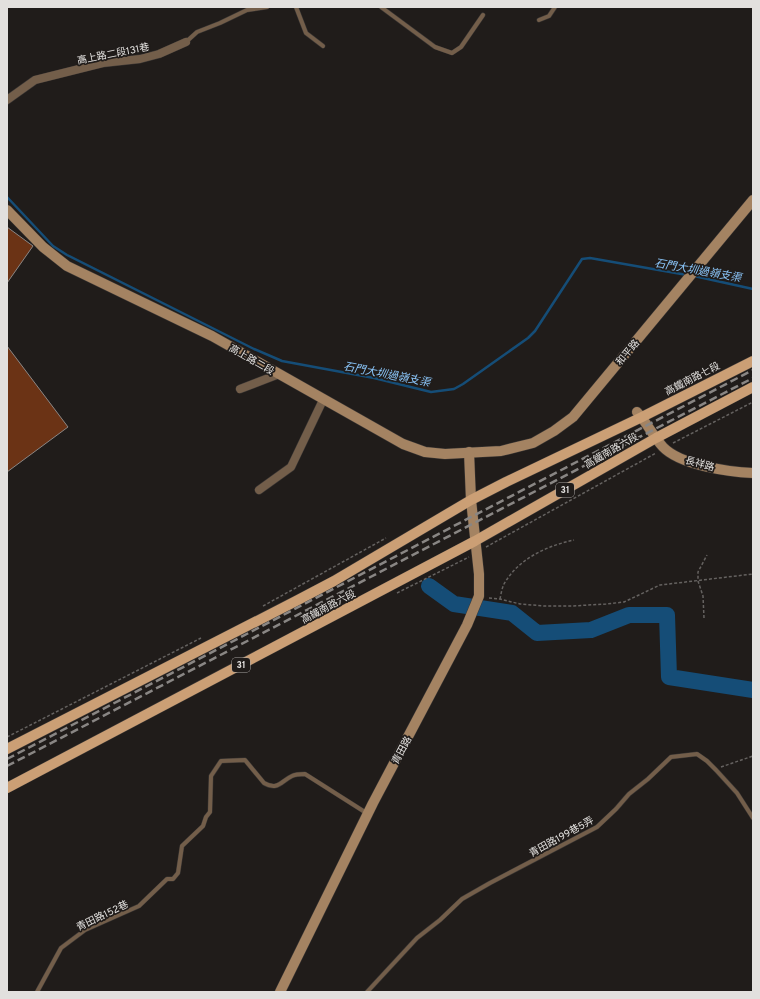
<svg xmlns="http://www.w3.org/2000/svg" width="760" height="999" font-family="Overpass,'Noto Sans TC',sans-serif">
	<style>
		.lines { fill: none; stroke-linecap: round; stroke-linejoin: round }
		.stream { stroke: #154d77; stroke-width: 2.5 }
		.river { stroke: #154d77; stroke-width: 16 }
		.building { fill: #6b3315; stroke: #8b8684 }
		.lane-casing { stroke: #3b3735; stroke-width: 5 }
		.street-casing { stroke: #3b3735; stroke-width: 9 }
		.secondary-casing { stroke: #3b3735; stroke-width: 11 }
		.primary-casing { stroke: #3b3735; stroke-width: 11 }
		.path { stroke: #656260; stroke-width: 1.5; stroke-dasharray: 3 2; stroke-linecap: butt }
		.lane { stroke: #735e4a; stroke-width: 4 }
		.street { stroke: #735e4a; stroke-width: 8 }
		.secondary { stroke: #a48362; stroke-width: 10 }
		.primary { stroke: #cb9f75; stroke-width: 10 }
		.rail { stroke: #898684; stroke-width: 2.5; stroke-dasharray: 8 4; stroke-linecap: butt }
		.labels { text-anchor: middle; stroke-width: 3.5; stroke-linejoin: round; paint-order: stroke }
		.shield { fill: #201c1a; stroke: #a8a5a3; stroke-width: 1 }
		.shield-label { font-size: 9px; font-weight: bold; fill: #e2e0de }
		.street-label { font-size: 10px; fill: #e2e0de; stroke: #201c1a }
		.water-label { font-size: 11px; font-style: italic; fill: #8bc6fa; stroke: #201c1a }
	</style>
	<rect width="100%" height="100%" fill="#201c1a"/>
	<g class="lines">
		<!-- stream -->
		<g class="stream">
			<path d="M7,197L53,246L67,255L254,349L282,361L374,378L431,392L454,389L463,384L528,338L535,331L582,259L590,258L687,275"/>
			<path d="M694,276L753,289"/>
		</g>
		<!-- river -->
		<path class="river" d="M429,586L454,604L512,613L537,633L591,630L629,615H667L669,677L753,690"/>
	</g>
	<!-- building -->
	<g class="building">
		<path d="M7,227L33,246L7,283Z"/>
		<path d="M7,346L68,427L7,472Z"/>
	</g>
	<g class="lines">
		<!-- lane casing -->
		<g class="lane-casing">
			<g id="lane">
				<path d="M296,7L306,33L323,46"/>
				<path d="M381,7L435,47L452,53L461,47L483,15"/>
				<path d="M539,20L549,16L555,7"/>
				<path d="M186,42L197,32L220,23L247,10L267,7"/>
				<path d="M37,992L61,948L85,930L139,906L167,879H173L178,873L182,846L203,826L206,817L210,812L211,776L221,761L245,760L264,783C278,791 281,781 292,776C296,774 301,774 305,774L368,814"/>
				<path d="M367,992L417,938L440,920L462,899L490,883L597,827L616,809L629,794L648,779L671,757L697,754L707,761L716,770L737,793L753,818"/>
			</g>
		</g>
		<!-- street casing -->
		<g class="street-casing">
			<g id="street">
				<path d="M7,100L35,80L103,63L140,59L159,54L186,42"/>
				<path d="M240,389L279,374"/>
				<path d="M259,490L291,467L323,400"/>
			</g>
		</g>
		<!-- secondary casing -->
		<g class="secondary-casing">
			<g id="secondary">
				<path d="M7,210L43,247L67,266L212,336L403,444L425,452L445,454L501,451L533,443L554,431L573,417L753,200"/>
				<path d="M637,412C647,423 653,436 663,447C680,465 729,472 753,473"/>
				<path d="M280,992L373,803L467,625L479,596V574L471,500L469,452"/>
			</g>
		</g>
		<!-- primary casing -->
		<g class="primary-casing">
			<g id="primary">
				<path d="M7,749L296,601L334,581L471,500L506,482L642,417L753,361"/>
				<path d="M7,788L475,541L656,438L753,387"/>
			</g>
		</g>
		<!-- path -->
		<g class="path">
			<path d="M673,443L753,402"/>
			<path d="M486,547L656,453"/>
			<path d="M397,593L469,557"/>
			<path d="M489,598L500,599L520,604L544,606H572L606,604L624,602L660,585L753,574"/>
			<path d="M500,599C501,594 502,588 504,584C519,558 547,546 574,540"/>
			<path d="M263,606L386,538"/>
			<path d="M704,618L703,596L698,581V572L707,555"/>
			<path d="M7,737L201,638"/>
			<path d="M721,767L753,756"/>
		</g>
		<!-- lane -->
		<use href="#lane" class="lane"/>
		<!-- street -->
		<use href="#street" class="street"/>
		<!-- secondary -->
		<use href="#secondary" class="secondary"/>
		<!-- primary -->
		<use href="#primary" class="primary"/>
		<!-- rail -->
		<g class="rail">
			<path d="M7,759L753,370"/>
			<path d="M7,766L753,378"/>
		</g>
	</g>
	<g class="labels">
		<!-- shield labels -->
		<g class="shield">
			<rect x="556" y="483" width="18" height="14" rx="3"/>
			<rect x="232" y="658" width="18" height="14" rx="3"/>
		</g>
		<g class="shield-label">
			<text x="565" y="493">31</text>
			<text x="241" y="668">31</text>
		</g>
		<!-- street labels -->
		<g class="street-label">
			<text transform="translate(113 53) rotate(-11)" y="4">高上路二段131巷</text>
			<text transform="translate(627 352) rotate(-50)" y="4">和平路</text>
			<text transform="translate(252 359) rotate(30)" y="4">高上路二段</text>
			<text transform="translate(692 378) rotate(-27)" y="4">高鐵南路七段</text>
			<text transform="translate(611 450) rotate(-30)" y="4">高鐵南路六段</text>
			<text transform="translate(700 463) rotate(15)" y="4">長祥路</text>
			<text transform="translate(328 606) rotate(-28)" y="4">高鐵南路六段</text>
			<text transform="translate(401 750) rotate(-62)" y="4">青田路</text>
			<text transform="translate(561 836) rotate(-29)" y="4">青田路199巷5弄</text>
			<text transform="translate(102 915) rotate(-26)" y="4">青田路152巷</text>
		</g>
		<!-- water labels -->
		<g class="water-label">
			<text transform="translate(698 270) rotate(10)" y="4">石門大圳過嶺支渠</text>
			<text transform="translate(387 374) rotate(11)" y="4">石門大圳過嶺支渠</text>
		</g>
	</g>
	<!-- border -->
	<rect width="760" height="999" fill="none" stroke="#e2e0de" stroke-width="16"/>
</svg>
